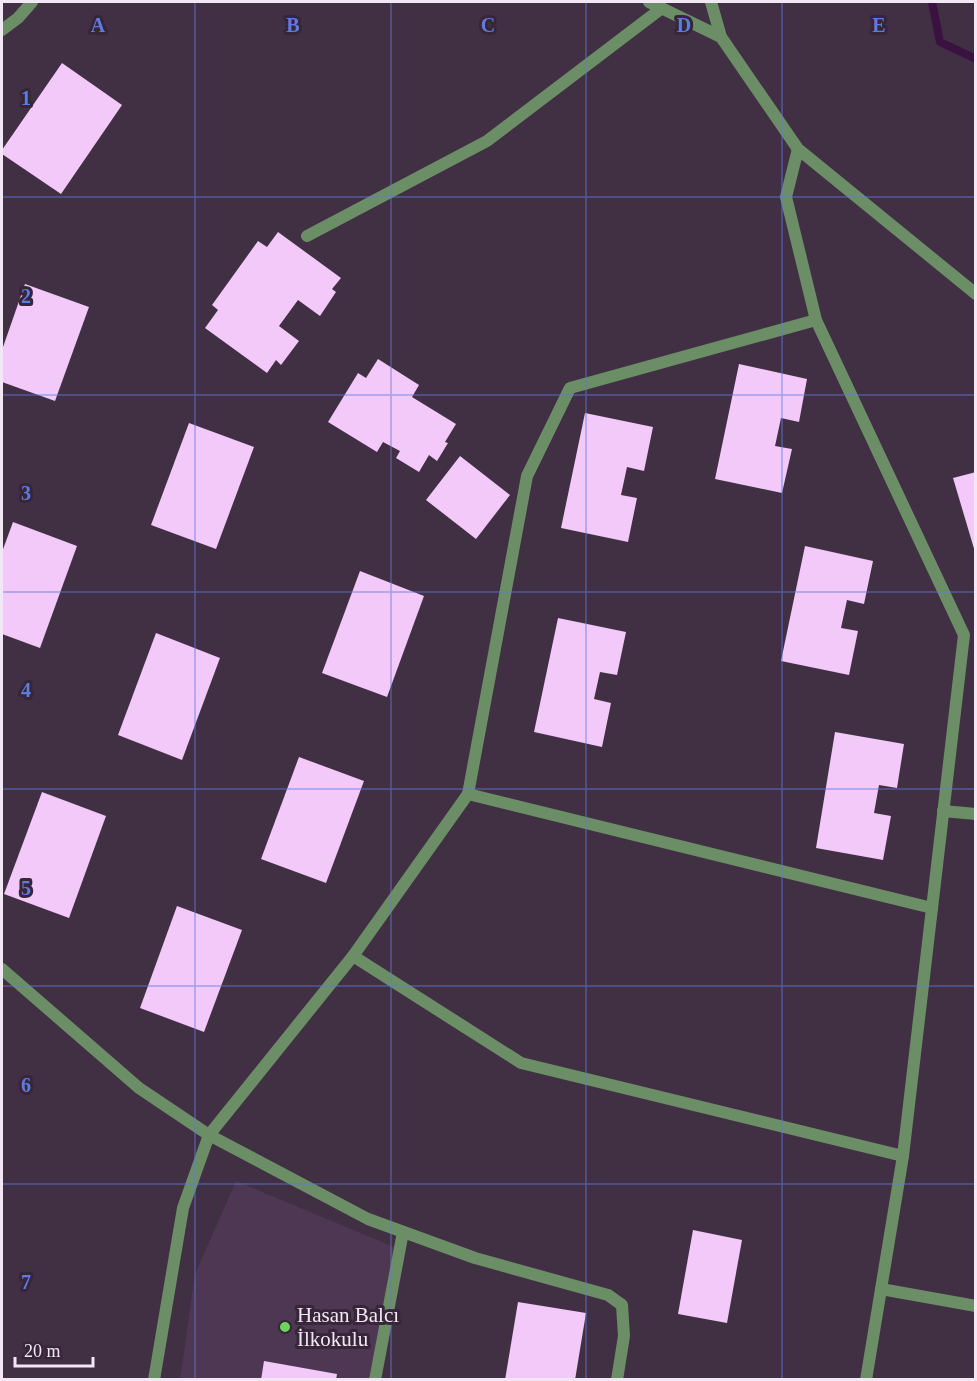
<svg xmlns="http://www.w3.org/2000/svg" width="977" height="1381" font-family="'Times New Roman',serif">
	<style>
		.built { fill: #4e3752 }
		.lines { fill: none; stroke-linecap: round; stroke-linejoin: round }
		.stream { stroke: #3a1141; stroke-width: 8 }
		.building { fill: #f2c9f8 }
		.street { stroke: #6c8e66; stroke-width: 12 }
		.grid { fill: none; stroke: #5d7ce0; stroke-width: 1.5; stroke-opacity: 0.55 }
		.poi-dot { fill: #6fd35f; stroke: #372539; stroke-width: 2 }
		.labels { text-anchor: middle; stroke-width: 6; stroke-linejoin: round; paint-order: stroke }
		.poi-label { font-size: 21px; fill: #f2e7f4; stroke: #372539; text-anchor: start }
		.grid-label { font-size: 20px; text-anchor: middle; font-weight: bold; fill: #5d7ce0; stroke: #372539; stroke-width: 6; stroke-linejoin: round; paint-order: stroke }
	</style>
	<rect width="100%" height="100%" fill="#412f44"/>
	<!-- built -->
	<path class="built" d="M236,1181L399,1249L371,1379L180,1380L195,1274Z"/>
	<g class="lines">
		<!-- stream -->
		<path class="stream" d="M932,2L940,42L976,59"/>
	</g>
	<!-- building -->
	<g class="building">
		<path d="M62,63L122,105L61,194L2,154V150Z"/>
		<path d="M278,232L341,278L332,289L336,292L320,316L298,300L279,326L299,341L281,365L276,360L267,373L205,328L218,310L212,305L258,241L267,247Z"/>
		<path d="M25,284L89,307L55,401L2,382V350Z"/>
		<path d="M378,359L419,385L412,397L456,424L445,442L448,443L437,461L429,455L419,472L396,458L400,451L383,442L377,452L328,422L358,373L366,378Z"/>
		<path d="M739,364L807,379L799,422L781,418L775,446L792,449L782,493L715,479Z"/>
		<path d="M585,413L653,427L644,471L627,467L621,495L637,498L628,542L561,528Z"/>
		<path d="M189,423L254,447L216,549L151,525Z"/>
		<path d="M460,456L510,495L476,539L426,500Z"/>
		<path d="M976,472V552H975L953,478Z"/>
		<path d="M13,522L77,546L40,648L2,634V552Z"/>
		<path d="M805,546L873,561L864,604L847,600L841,628L858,631L849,675L781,661Z"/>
		<path d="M360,571L424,596L387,697L322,673Z"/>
		<path d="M558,618L626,632L617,675L600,672L594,699L611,703L602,747L534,732Z"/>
		<path d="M156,633L220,658L182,760L118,735Z"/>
		<path d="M835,732L904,744L897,788L879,785L874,813L891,816L883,860L816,848Z"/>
		<path d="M299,757L364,781L326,883L261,859Z"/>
		<path d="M42,792L106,816L69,918L4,894Z"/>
		<path d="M177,906L242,930L204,1032L140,1008Z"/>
		<path d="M693,1230L742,1240L727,1323L678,1314Z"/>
		<path d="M518,1302L586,1313L575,1380H505Z"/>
		<path d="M264,1361L337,1374L336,1380H261Z"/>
	</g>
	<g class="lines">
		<!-- street -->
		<g class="street">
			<path d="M649,2L721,37"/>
			<path d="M711,2L721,37L798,149L976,294"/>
			<path d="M2,30L18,18L32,2"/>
			<path d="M798,149L786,197L816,320L964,635L903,1156L866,1380"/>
			<path d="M307,236L487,141L662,8"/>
			<path d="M468,794L932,908"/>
			<path d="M943,811L976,814"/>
			<path d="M353,956L521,1063L903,1156"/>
			<path d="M2,969L139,1088L209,1135L368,1219L475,1258L608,1295L622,1305L624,1336L617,1380"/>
			<path d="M881,1289L976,1306"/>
			<path d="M154,1380L183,1208L209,1135L353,956L468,794L527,476L570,388L816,320"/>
			<path d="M375,1380L403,1232"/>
		</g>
	</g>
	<!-- grid -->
	<path class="grid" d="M195,2V1380M391,2V1380M586,2V1380M782,2V1380M2,197H976M2,395H976M2,592H976M2,789H976M2,986H976M2,1184H976"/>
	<!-- markers -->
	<circle class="poi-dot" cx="285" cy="1327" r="6"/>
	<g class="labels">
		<!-- poi labels -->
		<g class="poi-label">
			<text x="297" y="1322">Hasan Balcı<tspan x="297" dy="24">İlkokulu</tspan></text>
		</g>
	</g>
	<g class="grid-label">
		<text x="98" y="32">A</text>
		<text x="293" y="32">B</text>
		<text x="488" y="32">C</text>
		<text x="684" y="32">D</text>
		<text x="879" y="32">E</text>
		<text x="26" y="105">1</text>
		<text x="26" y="303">2</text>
		<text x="26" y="500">3</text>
		<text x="26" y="697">4</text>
		<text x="26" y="895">5</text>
		<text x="26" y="1092">6</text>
		<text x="26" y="1289">7</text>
	</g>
	<!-- border -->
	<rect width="977" height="1381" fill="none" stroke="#f2e7f4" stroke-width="6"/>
	<!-- scale -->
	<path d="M15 1357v9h78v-9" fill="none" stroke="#f2e7f4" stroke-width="3"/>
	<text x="24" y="1357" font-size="18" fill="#f2e7f4" stroke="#372539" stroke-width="4.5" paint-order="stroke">20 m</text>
</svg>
